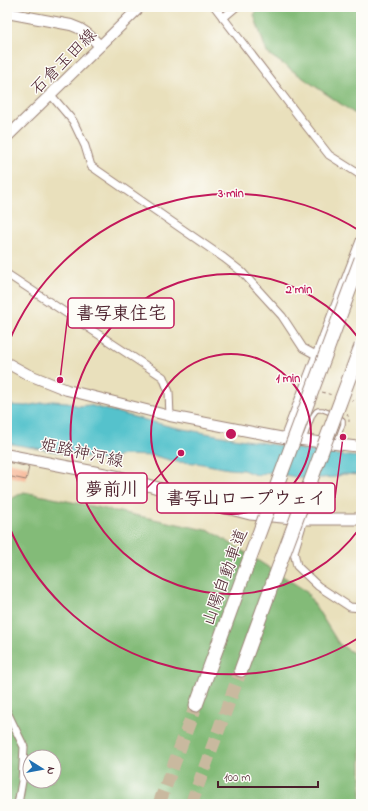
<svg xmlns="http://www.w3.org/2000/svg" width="368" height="811" font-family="'Indie Flower','Klee One',sans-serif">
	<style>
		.forest { fill: #83bb78; stroke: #666d52; fill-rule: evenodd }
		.water { fill: #55c2cc; stroke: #50707c }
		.building { fill: #f7ac88 }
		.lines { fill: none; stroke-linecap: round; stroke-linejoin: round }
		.highway-tunnel { stroke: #c9b99f; stroke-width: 13; stroke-dasharray: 13 6; stroke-linecap: butt }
		.lane-casing { stroke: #9a8074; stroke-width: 5.5 }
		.street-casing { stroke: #9a8074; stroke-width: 9 }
		.secondary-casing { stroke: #9a8074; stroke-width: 12 }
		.primary-casing { stroke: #9a8074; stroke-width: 13 }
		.highway-casing { stroke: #9a8074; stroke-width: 15 }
		.path { stroke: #9a8074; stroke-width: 1; stroke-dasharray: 3 3; stroke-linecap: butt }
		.lane { stroke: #fff; stroke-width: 3.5 }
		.street { stroke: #fff; stroke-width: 7 }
		.secondary { stroke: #fff; stroke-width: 10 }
		.primary { stroke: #fff; stroke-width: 11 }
		.highway { stroke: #fff; stroke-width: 13 }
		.highway-bridge-casing { stroke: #9a8074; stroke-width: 15; stroke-linecap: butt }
		.highway-bridge { stroke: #fff; stroke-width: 13 }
		.ring { fill: none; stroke: #c2185b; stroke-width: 2 }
		.labels { text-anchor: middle; stroke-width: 3; stroke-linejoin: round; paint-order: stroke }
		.street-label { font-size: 17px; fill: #4a1f2b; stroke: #fdfcf7 }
		.centre { fill: #c2185b; stroke: #fdfcf7; stroke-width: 2 }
		.ring-label { font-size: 12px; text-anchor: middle; font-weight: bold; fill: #c2185b; stroke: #fdfcf7; stroke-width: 3; stroke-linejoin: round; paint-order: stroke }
		.leader { fill: none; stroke: #c2185b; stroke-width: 1.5 }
		.callout-dot { fill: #c2185b; stroke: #fdfcf7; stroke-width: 1.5 }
		.callout { fill: #fdfcf7; stroke: #c2185b; stroke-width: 1.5 }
		.callout-label { font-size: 18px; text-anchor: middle; font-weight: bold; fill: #4a1f2b }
	</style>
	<rect width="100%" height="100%" fill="#fdfcf7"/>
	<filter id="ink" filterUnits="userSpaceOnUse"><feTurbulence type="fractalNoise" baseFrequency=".025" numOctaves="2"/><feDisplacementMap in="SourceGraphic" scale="8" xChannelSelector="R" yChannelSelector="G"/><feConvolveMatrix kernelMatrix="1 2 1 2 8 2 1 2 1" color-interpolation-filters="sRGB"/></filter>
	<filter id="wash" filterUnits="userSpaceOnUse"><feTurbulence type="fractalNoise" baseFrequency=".012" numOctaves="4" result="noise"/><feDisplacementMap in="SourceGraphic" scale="16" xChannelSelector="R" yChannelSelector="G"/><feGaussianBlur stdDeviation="0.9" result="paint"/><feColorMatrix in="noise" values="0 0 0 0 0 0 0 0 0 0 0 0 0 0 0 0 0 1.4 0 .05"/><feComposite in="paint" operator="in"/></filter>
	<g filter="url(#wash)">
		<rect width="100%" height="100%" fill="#e9e0bc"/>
		<!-- forest -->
		<g class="forest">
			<path d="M259,7H361V118L267,53L254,15Z"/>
			<path d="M24,492L211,531L306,591L339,644L361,658V804H7V501ZM30,757H54V781H30Z"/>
		</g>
		<!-- water -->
		<path class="water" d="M52,401L66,402L79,406L89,405L172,427L233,438L337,455L361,457V475L343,474L336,477L305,479L271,472L256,475L243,470L229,469L197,463L177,462L155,456L123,455L107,461L7,443V405L26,406Z"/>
		<g id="blocks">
			<!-- building -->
			<path class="building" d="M7,462L29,467L26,480L7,476Z"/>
		</g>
	</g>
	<g filter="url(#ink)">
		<use href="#blocks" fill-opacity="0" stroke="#9a8074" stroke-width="1"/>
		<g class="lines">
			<!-- highway-tunnel -->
			<g class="highway-tunnel">
				<path d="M159,804L196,705"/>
				<path d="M191,804L241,670"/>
			</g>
			<!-- lane casing -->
			<g class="lane-casing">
				<path id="lane" d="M304,439L313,415L316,411L318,410H323L338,416L343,420V424L336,443"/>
			</g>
			<!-- street casing -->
			<g class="street-casing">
				<g id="street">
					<path d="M215,7L300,118L329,155L359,174L361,178"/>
					<path d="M223,18L236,7"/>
					<path d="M51,95L73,121L85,146L91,166L224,258L242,272L282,316L303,348L316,355"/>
					<path d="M7,274L163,377L169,392L170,416"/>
					<path d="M284,438L361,238"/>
					<path d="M304,519L294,552L297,566L318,586L350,607L361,608"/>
					<path d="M7,712L24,747L22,781L18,804"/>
				</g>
			</g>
			<!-- secondary casing -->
			<g class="secondary-casing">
				<g id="secondary">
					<path d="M7,13L71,25C84,29 90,36 100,46"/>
					<path d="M7,137L140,7"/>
					<path d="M7,363L27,374L67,390L170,416L284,438L361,447"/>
				</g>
			</g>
			<!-- primary casing -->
			<g class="primary-casing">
				<path id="primary" d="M7,455L120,477L227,508L250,514L304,519H361"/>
			</g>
			<!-- highway casing -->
			<g class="highway-casing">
				<g id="highway">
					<path d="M241,670L273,582"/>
					<path d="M196,705L245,571"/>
				</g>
			</g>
			<!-- path -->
			<g class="path">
				<path d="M322,392L332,395"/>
				<path d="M351,401H352L361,398"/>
				<path d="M347,414L349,418V422"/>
			</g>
			<!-- lane -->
			<use href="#lane" class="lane"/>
			<!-- street -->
			<use href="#street" class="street"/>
			<!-- secondary -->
			<use href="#secondary" class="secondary"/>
			<!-- primary -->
			<use href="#primary" class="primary"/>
			<!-- highway -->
			<use href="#highway" class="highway"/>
			<!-- highway-bridge casing -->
			<g class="highway-bridge-casing">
				<g id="highway-bridge">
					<path d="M245,571L361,259"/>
					<path d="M273,582L361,346"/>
				</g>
			</g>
			<!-- highway-bridge -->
			<use href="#highway-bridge" class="highway-bridge"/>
		</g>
	</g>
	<!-- distance rings -->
	<g class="ring">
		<circle cx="231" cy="434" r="80"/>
		<path d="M360 528A160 160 0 1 1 360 340"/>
		<path d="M360 637A241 241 0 0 1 8 524M8 344A241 241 0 0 1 360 231"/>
	</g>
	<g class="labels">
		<!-- street labels -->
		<g class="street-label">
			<text transform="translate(63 61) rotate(-45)" y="6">石倉玉田線</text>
			<text transform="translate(82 452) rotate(12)" y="6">姫路神河線</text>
			<text transform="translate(224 577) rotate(-70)" y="6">山陽自動車道</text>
		</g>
	</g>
	<circle cx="231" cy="434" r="6" class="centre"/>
	<g class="ring-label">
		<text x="231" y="197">3 min</text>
		<text x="299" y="293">2 min</text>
		<text x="288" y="382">1 min</text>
	</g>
	<!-- callouts -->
	<path class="leader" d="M60 380L68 313M181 453L147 488M343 437L335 498"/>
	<g class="callout-dot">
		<circle cx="60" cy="380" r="4"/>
		<circle cx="181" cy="453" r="4"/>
		<circle cx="343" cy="437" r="4"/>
	</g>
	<g class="callout">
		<rect x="68" y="298" width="106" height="30" rx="4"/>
		<rect x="77" y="473" width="70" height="30" rx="4"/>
		<rect x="157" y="483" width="178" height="30" rx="4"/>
	</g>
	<g class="callout-label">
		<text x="121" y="319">書写東住宅</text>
		<text x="112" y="495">夢前川</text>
		<text x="246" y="504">書写山ロープウェイ</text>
	</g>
	<!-- margin -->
	<rect width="368" height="811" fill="none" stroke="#fdfcf7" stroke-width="24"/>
	<!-- north arrow -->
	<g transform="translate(42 769) rotate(101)"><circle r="19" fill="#fdfcf7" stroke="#b5a4a5"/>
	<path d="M0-3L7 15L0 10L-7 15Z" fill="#1f6fb2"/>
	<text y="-6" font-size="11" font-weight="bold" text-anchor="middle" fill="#4a1f2b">N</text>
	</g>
	<!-- scale -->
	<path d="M218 781v6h100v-6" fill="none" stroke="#4a1f2b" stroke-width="2"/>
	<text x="224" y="781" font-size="12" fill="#4a1f2b" stroke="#fdfcf7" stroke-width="3" paint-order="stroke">100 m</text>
</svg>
